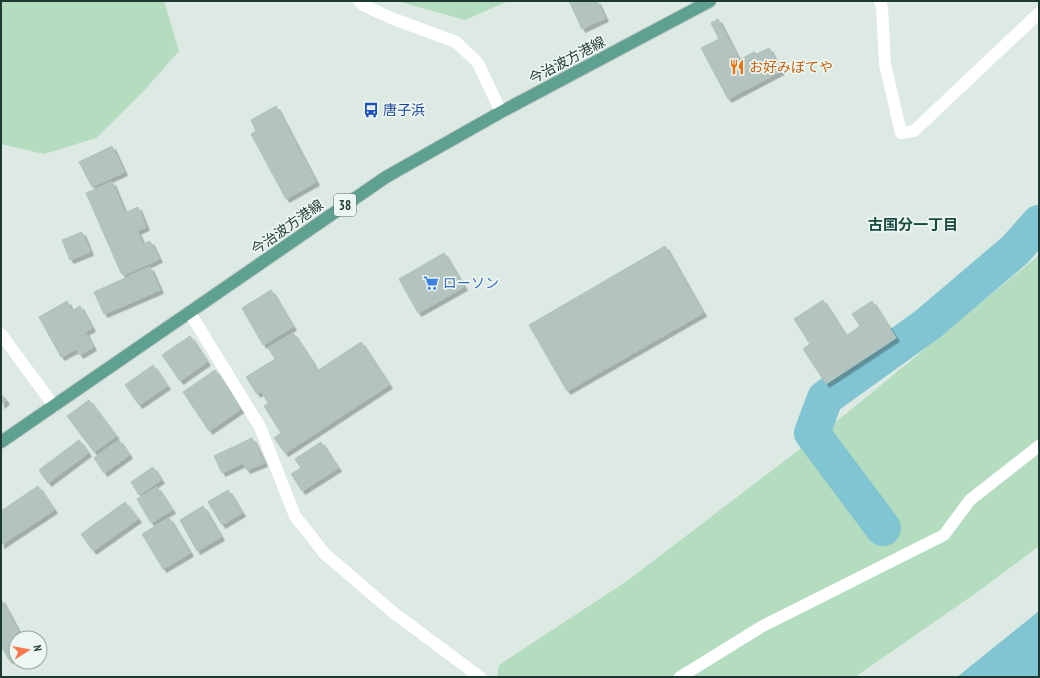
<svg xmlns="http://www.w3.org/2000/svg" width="1040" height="678" font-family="'PT Sans Narrow','Noto Sans JP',sans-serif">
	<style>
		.green { fill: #b4dcbf }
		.water { fill: #81c4d2 }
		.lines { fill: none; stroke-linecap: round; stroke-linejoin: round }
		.river { stroke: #81c4d2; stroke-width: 36 }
		.building { fill: #b2c4bd; stroke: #afc3bb; filter: url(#shadow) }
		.major-casing { stroke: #bcc4c2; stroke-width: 14 }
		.minor { stroke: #fff; stroke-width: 12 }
		.major { stroke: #5fa191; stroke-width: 12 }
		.labels { text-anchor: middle; stroke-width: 3.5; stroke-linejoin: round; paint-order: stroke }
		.shield { fill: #edf6f2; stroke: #5c726c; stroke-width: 1 }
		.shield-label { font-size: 13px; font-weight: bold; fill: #1e3932 }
		.street-label { font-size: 14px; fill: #1e3932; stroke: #edf6f2 }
		.food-label { font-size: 14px; fill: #c56008; stroke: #edf6f2; text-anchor: start }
		.transit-label { font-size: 14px; fill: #164399; stroke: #edf6f2; text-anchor: start }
		.shop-label { font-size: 14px; fill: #366cbe; stroke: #edf6f2; text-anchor: start }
		.neighbourhood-label { font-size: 15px; font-weight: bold; fill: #1a4b40; stroke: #edf6f2 }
	</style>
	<defs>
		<filter id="shadow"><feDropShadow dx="3.5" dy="3.5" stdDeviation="0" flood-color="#0004"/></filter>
	</defs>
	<rect width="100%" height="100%" fill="#ddeae4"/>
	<!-- green -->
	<g class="green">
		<path d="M1,1H164L179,51L142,93L96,138L44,154L1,144Z"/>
		<path d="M397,1H508L465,20Z"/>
		<path d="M1039,255V546L976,593L855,677H497L499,665L627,581L847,413Z"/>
	</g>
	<!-- water -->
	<path class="water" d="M1039,611V677H957Z"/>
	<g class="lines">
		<!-- river -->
		<path class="river" d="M883,528L812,433L825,398L928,324L1015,250L1039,223"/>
	</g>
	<!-- building -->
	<g class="building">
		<path d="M569,1H597L605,18L582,29Z"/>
		<path d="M718,19L739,60L754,52L757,54L769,48L781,71L728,99L701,48L719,39L711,23Z"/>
		<path d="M276,106L316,182L286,199L251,134L256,131L251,120Z"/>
		<path d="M112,146L124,172L92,187L79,162Z"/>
		<path d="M112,182L125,213L138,207L146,227L137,231L143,244L150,241L159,259L124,275L121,273L86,193Z"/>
		<path d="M82,232L90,252L70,260L62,240Z"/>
		<path d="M665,246L703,313L567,391L529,325Z"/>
		<path d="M444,253L464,287L418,313L399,279Z"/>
		<path d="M150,267L160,290L104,314L94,292Z"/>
		<path d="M271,290L293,327L263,345L242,308Z"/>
		<path d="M823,300L846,336L860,326L852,314L872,301L896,338L826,384L803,349L810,344L794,319Z"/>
		<path d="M67,301L72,311L80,306L92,328L85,332L93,347L80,355L76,349L61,357L39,317Z"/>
		<path d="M293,333L311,360L257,394L246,377L275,359L268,348Z"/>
		<path d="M190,336L207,362L180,381L162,355Z"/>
		<path d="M361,342L389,385L285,453L274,438L281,433L264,406Z"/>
		<path d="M311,360L317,371L268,403L261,391Z"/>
		<path d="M153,365L167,386L139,405L125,385Z"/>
		<path d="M215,370L241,409L209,431L183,392Z"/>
		<path d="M1,394L6,401L1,405Z"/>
		<path d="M89,400L116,436L94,452L67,416Z"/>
		<path d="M252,438L264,463L247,470L243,463L222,473L214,456Z"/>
		<path d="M79,440L88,453L48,483L39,470Z"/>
		<path d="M119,440L129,455L104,473L94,458Z"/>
		<path d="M321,442L338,468L302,491L291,474L301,468L295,459Z"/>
		<path d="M153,467L161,480L139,495L131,482Z"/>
		<path d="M38,486L54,510L1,545V511Z"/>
		<path d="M157,487L172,510L151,523L137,499Z"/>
		<path d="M228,490L242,513L222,525L208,502Z"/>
		<path d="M125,502L138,519L93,551L81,534Z"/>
		<path d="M203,506L221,537L197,551L180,520Z"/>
		<path d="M169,518L190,553L163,569L142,534Z"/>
		<path d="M1,599L22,638H16V656L9,660L1,646Z"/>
	</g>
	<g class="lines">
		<!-- major casing -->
		<g class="major-casing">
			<path id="major" d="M1,442L386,177L501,112L710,1"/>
		</g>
		<!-- minor -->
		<g class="minor">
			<path d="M359,1L363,5L391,18L456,42L478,63L501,112"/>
			<path d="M880,1L882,7L885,64L901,133L914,131L1039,13"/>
			<path d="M190,313L260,427L295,516L325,554L394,613L480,677"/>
			<path d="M1,334L54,406"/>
			<path d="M680,677L761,627L944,535L970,500L1039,446"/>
		</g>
		<!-- major -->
		<use href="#major" class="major"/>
	</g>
	<!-- icons -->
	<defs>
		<g id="restaurant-bare" transform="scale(1.2)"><path d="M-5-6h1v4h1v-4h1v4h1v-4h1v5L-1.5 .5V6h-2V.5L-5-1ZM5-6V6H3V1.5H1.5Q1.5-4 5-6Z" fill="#e8710a" stroke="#edf6f2" stroke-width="2.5" paint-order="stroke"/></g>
		<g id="bus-bare" transform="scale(1.2)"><path d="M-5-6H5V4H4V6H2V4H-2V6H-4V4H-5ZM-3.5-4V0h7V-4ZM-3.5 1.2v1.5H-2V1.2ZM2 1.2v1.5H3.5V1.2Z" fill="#1a4fb4" stroke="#edf6f2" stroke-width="2.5" paint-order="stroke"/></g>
		<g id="supermarket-bare" transform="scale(1.2)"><path d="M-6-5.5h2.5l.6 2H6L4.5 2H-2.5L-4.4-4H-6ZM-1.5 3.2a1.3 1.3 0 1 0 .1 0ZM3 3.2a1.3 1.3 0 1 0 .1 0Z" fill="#3f7fe0" stroke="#edf6f2" stroke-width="2.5" paint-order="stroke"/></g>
	</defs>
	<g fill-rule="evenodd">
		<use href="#restaurant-bare" x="737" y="67"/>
		<use href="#bus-bare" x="371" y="110"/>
		<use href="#supermarket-bare" x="431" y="283"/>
	</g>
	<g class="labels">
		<!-- shield labels -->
		<rect class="shield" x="334" y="194" width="22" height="22" rx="3"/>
		<g class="shield-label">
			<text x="345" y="210">38</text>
		</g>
		<!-- street labels -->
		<g class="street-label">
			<text transform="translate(567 60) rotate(-28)" y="5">今治波方港線</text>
			<text transform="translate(287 227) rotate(-35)" y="5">今治波方港線</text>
		</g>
		<!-- food labels -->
		<g class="food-label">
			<text x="749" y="72">お好みぼてや</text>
		</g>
		<!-- transit labels -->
		<g class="transit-label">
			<text x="383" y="115">唐子浜</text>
		</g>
		<!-- shop labels -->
		<g class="shop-label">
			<text x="443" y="288">ローソン</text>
		</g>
		<!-- neighbourhood labels -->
		<g class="neighbourhood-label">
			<text x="913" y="230">古国分一丁目</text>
		</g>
	</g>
	<!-- border -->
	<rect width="1040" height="678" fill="none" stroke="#1e3932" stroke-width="4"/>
	<!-- north arrow -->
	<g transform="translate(28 650) rotate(79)"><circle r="19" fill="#edf6f2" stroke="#9aaaa5"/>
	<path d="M0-3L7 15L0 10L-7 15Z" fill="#f7794d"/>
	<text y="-6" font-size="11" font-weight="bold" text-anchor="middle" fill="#1e3932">N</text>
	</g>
</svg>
